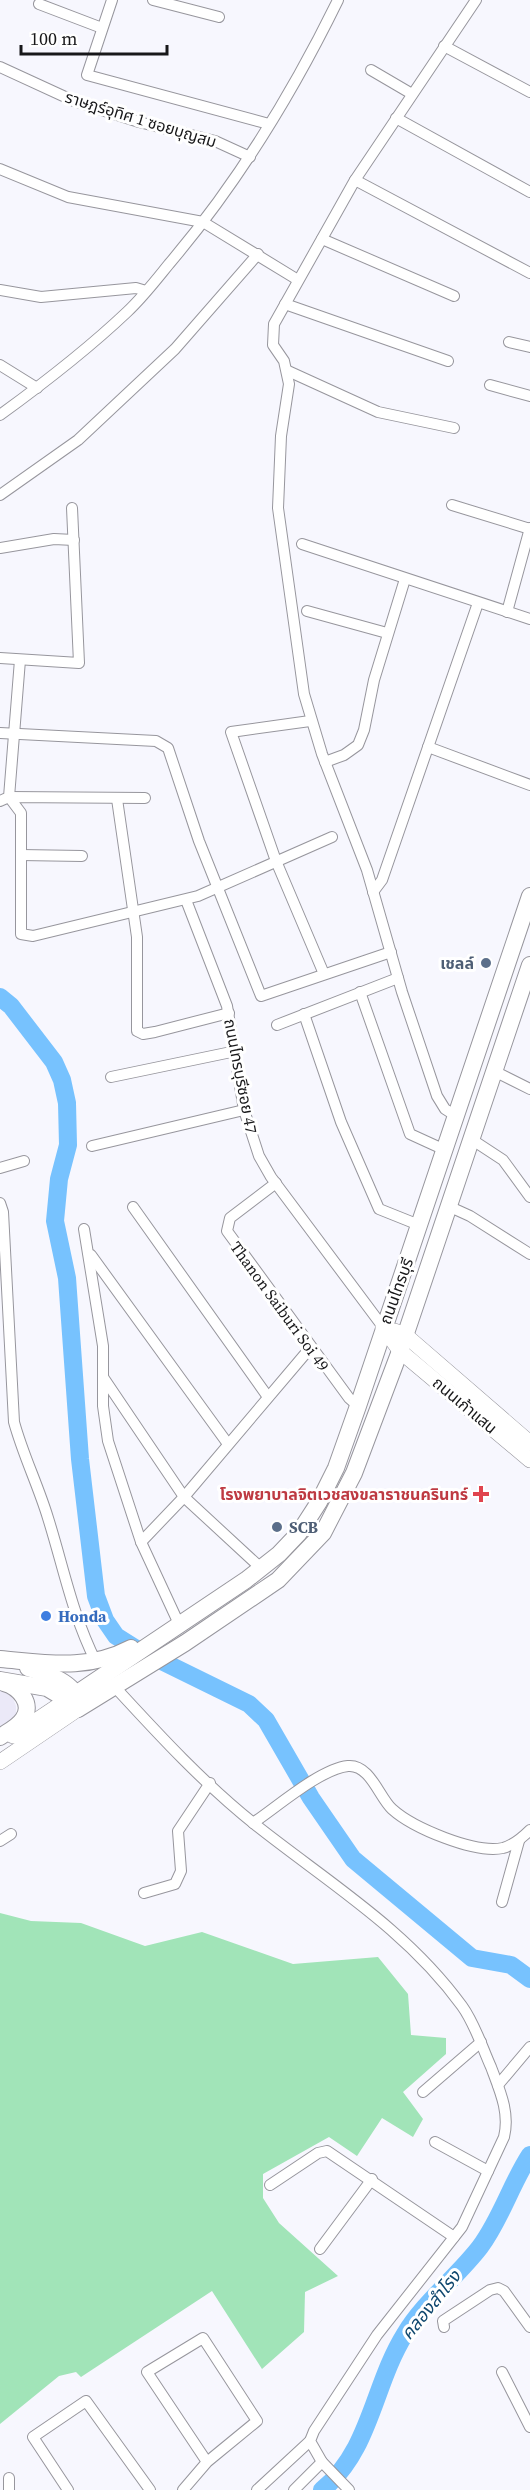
<svg xmlns="http://www.w3.org/2000/svg" width="530" height="2490" font-family="'Source Serif 4','Noto Sans Thai',serif">
	<style>
		.built { fill: #ebe9f8 }
		.green { fill: #a1e4b8 }
		.lines { fill: none; stroke-linecap: round; stroke-linejoin: round }
		.river { stroke: #77c2fe; stroke-width: 18 }
		.street-casing { stroke: #97969d; stroke-width: 12 }
		.secondary-casing { stroke: #97969d; stroke-width: 16 }
		.primary-casing { stroke: #97969d; stroke-width: 18 }
		.street { stroke: #fff; stroke-width: 10 }
		.secondary { stroke: #fff; stroke-width: 15 }
		.primary { stroke: #fff; stroke-width: 16 }
		.service-dot { fill: #5c6f8a; stroke: #fff; stroke-width: 2 }
		.health-dot { fill: #e0444e; stroke: #fff; stroke-width: 2 }
		.shop-dot { fill: #3f7fe0; stroke: #fff; stroke-width: 2 }
		.labels { text-anchor: middle; stroke-width: 6; stroke-linejoin: round; paint-order: stroke }
		.street-label { font-size: 16px; fill: #18181a; stroke: #fff }
		.service-label { font-size: 16px; font-weight: bold; fill: #4e5e75; stroke: #fff; text-anchor: end }
		.health-label { font-size: 16px; font-weight: bold; fill: #be3a42; stroke: #fff; text-anchor: end }
		.shop-label { font-size: 16px; font-weight: bold; fill: #366cbe; stroke: #fff; text-anchor: start }
		.water-label { font-size: 18px; font-style: italic; fill: #10486f; stroke: #fff }
	</style>
	<rect width="100%" height="100%" fill="#f7f7fe"/>
	<!-- built -->
	<path class="built" d="M0,1690L12,1696L16,1706V1717L0,1728Z"/>
	<!-- green -->
	<path class="green" d="M0,1913L31,1921L81,1923L145,1946L202,1932L293,1964L378,1957L408,1994L411,2035L446,2038V2054L403,2092L423,2119L413,2137L382,2118L357,2156L329,2137L263,2174V2198L279,2223L338,2276L305,2292L304,2332L262,2369L212,2291L81,2377L76,2372L59,2376L0,2424Z"/>
	<g class="lines">
		<!-- river -->
		<g class="river">
			<path d="M0,997L11,1006L54,1062L62,1080L67,1103L68,1145L59,1179L55,1221L67,1278L80,1459L96,1596L105,1620L116,1636L135,1648L249,1704L266,1720L311,1798L353,1859L472,1958L511,1965L530,1979"/>
			<path d="M322,2490C371,2450 373,2385 405,2334C424,2302 457,2277 480,2247C501,2219 511,2184 530,2155"/>
		</g>
		<!-- street casing -->
		<g class="street-casing">
			<g id="street">
				<path d="M112,0L87,75L269,124"/>
				<path d="M153,0L219,17"/>
				<path d="M39,4L102,28"/>
				<path d="M444,46L530,92"/>
				<path d="M0,67L74,101L139,122L215,141L250,157"/>
				<path d="M371,70L412,94"/>
				<path d="M396,118L530,192"/>
				<path d="M0,169L68,197L203,222L298,280"/>
				<path d="M355,180L530,273"/>
				<path d="M322,239L454,296"/>
				<path d="M0,290L41,297L136,288L146,291"/>
				<path d="M285,304L448,361"/>
				<path d="M509,342L530,347"/>
				<path d="M0,365L37,388"/>
				<path d="M288,371L378,412L454,428"/>
				<path d="M490,385L530,396"/>
				<path d="M0,415C44,383 88,349 127,312C143,297 156,280 169,264C237,184 292,94 338,0"/>
				<path d="M0,495L78,440L175,349L258,254"/>
				<path d="M452,505L530,529"/>
				<path d="M302,544L530,619"/>
				<path d="M0,548L54,539L74,540"/>
				<path d="M307,611L387,633"/>
				<path d="M507,612L530,528"/>
				<path d="M0,658L79,663L72,508"/>
				<path d="M310,721L231,732L276,861L324,974"/>
				<path d="M0,733L156,741L168,748L199,841L261,996L391,952"/>
				<path d="M428,747L530,785"/>
				<path d="M325,762L344,755L358,745L364,730L374,680L405,579"/>
				<path d="M145,798L9,797L21,813V934L33,936L198,896L332,837"/>
				<path d="M117,799L137,937V1031L143,1034L155,1032L229,1013"/>
				<path d="M0,801L9,797L20,660"/>
				<path d="M21,855L82,856"/>
				<path d="M373,892L382,880L478,603"/>
				<path d="M186,900L227,1006L244,1110L259,1156L271,1177L383,1327"/>
				<path d="M360,992L410,1134L445,1150"/>
				<path d="M304,1014L341,1122L379,1209L419,1225"/>
				<path d="M277,1025L398,978"/>
				<path d="M494,1071L530,1089"/>
				<path d="M111,1077L236,1051"/>
				<path d="M456,1116L445,1109L437,1096L402,992L367,870L322,754L304,694L278,508L281,436L289,384L284,361L273,345L274,324L355,180L476,0"/>
				<path d="M471,1139L503,1160L530,1197"/>
				<path d="M92,1146L244,1110"/>
				<path d="M0,1168L24,1161"/>
				<path d="M276,1183L230,1218L227,1231L349,1398L358,1406"/>
				<path d="M0,1203L3,1212L14,1422C23,1455 38,1485 48,1518C64,1569 72,1614 96,1662"/>
				<path d="M448,1206L470,1216L530,1254"/>
				<path d="M133,1207L268,1397"/>
				<path d="M84,1229L103,1346V1406L108,1441L141,1542L179,1624"/>
				<path d="M91,1255L228,1444"/>
				<path d="M103,1377L184,1497L262,1569"/>
				<path d="M141,1542L184,1497L311,1347"/>
				<path d="M114,1686C159,1735 205,1785 257,1826C329,1883 407,1930 462,2006C475,2024 482,2047 491,2067C500,2091 510,2113 504,2137L462,2227L377,2335L314,2431L310,2441L322,2462L349,2490"/>
				<path d="M253,1823C277,1807 320,1769 348,1766C370,1764 379,1797 392,1809C413,1828 475,1854 503,1848C514,1845 522,1838 530,1830"/>
				<path d="M0,1841L11,1834"/>
				<path d="M144,1893L175,1884L181,1871L178,1831L210,1783"/>
				<path d="M502,1902L519,1841"/>
				<path d="M498,2085L530,2047"/>
				<path d="M423,2092L481,2042"/>
				<path d="M435,2142L488,2171"/>
				<path d="M270,2185L318,2153L327,2151L454,2237"/>
				<path d="M320,2249L372,2179"/>
				<path d="M444,2327L443,2321L449,2317L490,2290L498,2288L504,2291L530,2327"/>
				<path d="M502,2372L530,2427"/>
				<path d="M9,2478V2490"/>
				<path d="M68,2490L33,2437L86,2401L150,2490"/>
				<path d="M183,2490L207,2462L147,2372L203,2338L257,2421L207,2462"/>
				<path d="M257,2490L310,2441"/>
				<path d="M294,2490L322,2462"/>
			</g>
		</g>
		<!-- secondary casing -->
		<g class="secondary-casing">
			<g id="secondary">
				<path d="M383,1327L400,1351L530,1460"/>
				<path d="M394,1331L404,1334L530,1443"/>
				<path d="M13,1736L67,1700"/>
				<path d="M0,1762L78,1709"/>
			</g>
		</g>
		<!-- primary casing -->
		<g class="primary-casing">
			<g id="primary">
				<path d="M0,1659C47,1663 87,1671 131,1648"/>
				<path d="M28,1668C48,1674 75,1682 80,1704"/>
				<path d="M0,1680L47,1688L67,1700L77,1703"/>
				<path d="M67,1700L246,1580L279,1554L299,1533L319,1502L336,1468L358,1406L530,896"/>
				<path d="M78,1709L185,1643L278,1580L323,1533L354,1473L400,1351L530,965"/>
				<path d="M0,1737C7,1732 18,1727 23,1719C34,1704 19,1687 4,1683"/>
			</g>
		</g>
		<!-- street -->
		<use href="#street" class="street"/>
		<!-- secondary -->
		<use href="#secondary" class="secondary"/>
		<!-- primary -->
		<use href="#primary" class="primary"/>
	</g>
	<!-- markers -->
	<g class="service-dot">
		<circle cx="486" cy="963" r="6"/>
		<circle cx="277" cy="1527" r="6"/>
	</g>
	<path class="health-dot" d="M478 1485h6v6h6v6h-6v6h-6v-6h-6v-6h6z"/>
	<circle class="shop-dot" cx="46" cy="1616" r="6"/>
	<g class="labels">
		<!-- street labels -->
		<g class="street-label">
			<text transform="translate(141 119) rotate(17)" y="6">ราษฎร์อุทิศ 1 ซอยบุญสม</text>
			<text transform="translate(241 1076) rotate(79)" y="6">ถนนไทรบุรีซอย 47</text>
			<text transform="translate(396 1291) rotate(-70)" y="6">ถนนไทรบุรี</text>
			<text transform="translate(280 1306) rotate(54)" y="6">Thanon Saiburi Soi 49</text>
			<text transform="translate(465 1405) rotate(40)" y="6">ถนนเก้าแสน</text>
		</g>
		<!-- service labels -->
		<g class="service-label">
			<text x="474" y="969">เชลล์</text>
			<text x="289" y="1533" text-anchor="start">SCB</text>
		</g>
		<!-- health labels -->
		<g class="health-label">
			<text x="468" y="1500">โรงพยาบาลจิตเวชสงขลาราชนครินทร์</text>
		</g>
		<!-- shop labels -->
		<g class="shop-label">
			<text x="58" y="1622">Honda</text>
		</g>
		<!-- water labels -->
		<g class="water-label">
			<text transform="translate(431 2305) rotate(-51)" y="6">คลองสำโรง</text>
		</g>
	</g>
	<!-- scale -->
	<path d="M21 45v9h146v-9" fill="none" stroke="#18181a" stroke-width="3"/>
	<text x="30" y="45" font-size="18" fill="#18181a" stroke="#ffffff" stroke-width="4.5" paint-order="stroke">100 m</text>
</svg>
